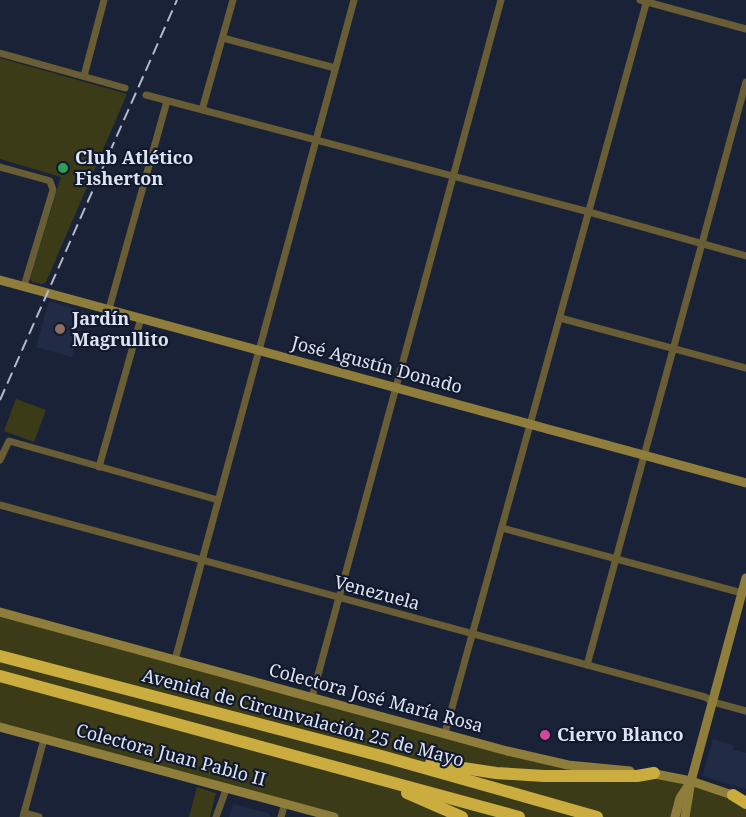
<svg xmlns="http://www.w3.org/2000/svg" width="746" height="817" font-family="'Noto Serif',serif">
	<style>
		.built { fill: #212b46 }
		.green { fill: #3b3c17 }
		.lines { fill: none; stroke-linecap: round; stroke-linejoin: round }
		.street { stroke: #685d35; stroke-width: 7 }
		.secondary { stroke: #8f7d3b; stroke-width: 9 }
		.highway { stroke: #caad3e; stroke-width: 12 }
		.rail { stroke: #b3b9c9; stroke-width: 2; stroke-dasharray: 12 6; stroke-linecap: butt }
		.leisure-dot { fill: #2e9e5b; stroke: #11192d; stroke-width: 2 }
		.education-dot { fill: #8d6e63; stroke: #11192d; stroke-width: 2 }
		.hotel-dot { fill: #d1479c; stroke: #11192d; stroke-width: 2 }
		.labels { text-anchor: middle; stroke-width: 4.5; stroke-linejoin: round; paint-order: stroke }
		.poi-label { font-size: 18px; font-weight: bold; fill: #dee4f2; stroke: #11192d; text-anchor: start }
		.street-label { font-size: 18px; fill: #dee4f2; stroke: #11192d }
	</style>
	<rect width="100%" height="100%" fill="#1a2237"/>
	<!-- built -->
	<g class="built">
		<path d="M49,301L84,311L72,357L36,347Z"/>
		<path d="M713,739L734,745L733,750L746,753V789L702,776Z"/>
		<path d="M233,804L268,813L271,817H229Z"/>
	</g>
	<!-- green -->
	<g class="green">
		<path d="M0,58L127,94L46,282L42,284L33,282L30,279L61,177L0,159Z"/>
		<path d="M16,399L46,410L34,442L4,431Z"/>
		<path d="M0,612L552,762L654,773L746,799V817H334L0,727Z"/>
		<path d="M197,787L216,793L210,817H189Z"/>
	</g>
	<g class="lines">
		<!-- street -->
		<g class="street">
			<path d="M640,0L746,29"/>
			<path d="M223,38L335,68"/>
			<path d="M0,53L125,88"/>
			<path d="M84,76L104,0"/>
			<path d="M146,95L589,212L746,256"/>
			<path d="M202,110L233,0"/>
			<path d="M0,167L47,180L50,181L53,190L24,286"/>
			<path d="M109,309L167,101"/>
			<path d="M560,318L746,368"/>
			<path d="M0,460L9,441L218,500"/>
			<path d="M99,467L141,318"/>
			<path d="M0,505L705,697L713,702L746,711"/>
			<path d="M502,528L742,593"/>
			<path d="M175,660L354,0"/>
			<path d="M587,665L746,82"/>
			<path d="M312,697L501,0"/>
			<path d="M445,733L647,0"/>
			<path d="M24,813L39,817"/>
			<path d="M23,817L44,739"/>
			<path d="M216,817L227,787"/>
			<path d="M281,817L285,803"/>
		</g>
		<!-- secondary -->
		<g class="secondary">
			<path d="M0,280L746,483"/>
			<path d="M0,612L507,751L568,765L630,771"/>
			<path d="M0,727L334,817"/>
			<path d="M650,773L691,781L738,797"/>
			<path d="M675,817L680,798L690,783"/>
			<path d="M685,817L691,781L746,578"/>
		</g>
		<!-- highway -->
		<g class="highway">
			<path d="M0,656L385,757L597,817"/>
			<path d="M0,676L519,817"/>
			<path d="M431,763L496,773L544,776H637L654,773"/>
			<path d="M407,793L462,817"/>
			<path d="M733,795L746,803"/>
		</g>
		<!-- rail -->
		<path class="rail" d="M0,400L177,0"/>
	</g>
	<!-- markers -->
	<circle class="leisure-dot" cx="63" cy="168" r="6"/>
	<circle class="education-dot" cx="60" cy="329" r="6"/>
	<circle class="hotel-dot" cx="545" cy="735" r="6"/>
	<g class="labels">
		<!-- poi labels -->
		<g class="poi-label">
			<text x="75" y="164">Club Atlético<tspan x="75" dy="21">Fisherton</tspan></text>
			<text x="72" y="325">Jardín<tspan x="72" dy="21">Magrullito</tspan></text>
			<text x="557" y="741">Ciervo Blanco</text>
		</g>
		<!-- street labels -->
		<g class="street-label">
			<text transform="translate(377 365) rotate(15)" y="6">José Agustín Donado</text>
			<text transform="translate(377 593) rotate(15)" y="6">Venezuela</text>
			<text transform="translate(376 698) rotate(15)" y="6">Colectora José María Rosa</text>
			<text transform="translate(303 718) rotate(15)" y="6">Avenida de Circunvalación 25 de Mayo</text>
			<text transform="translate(171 755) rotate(15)" y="6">Colectora Juan Pablo II</text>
		</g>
	</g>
</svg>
